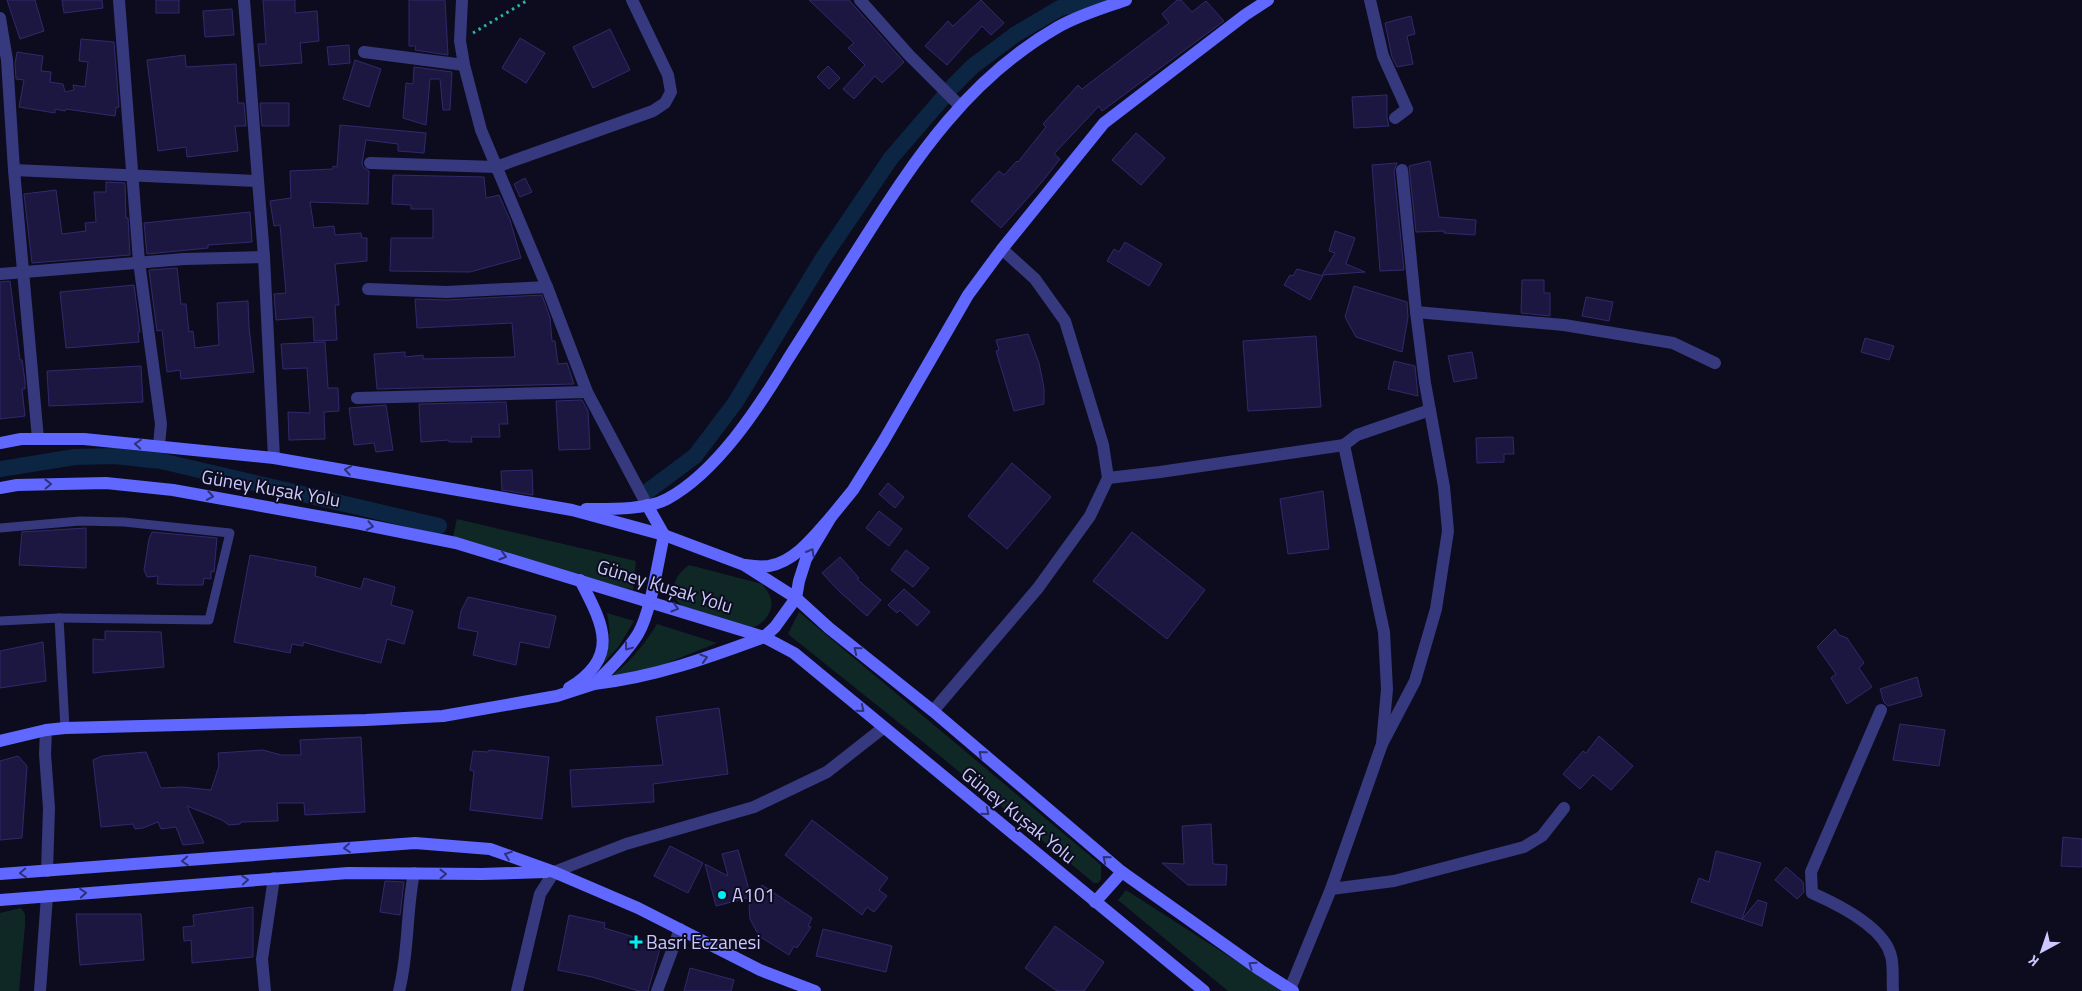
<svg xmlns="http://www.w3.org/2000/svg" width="2082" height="991" font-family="'Titillium Web',sans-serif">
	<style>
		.green { fill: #0f2826 }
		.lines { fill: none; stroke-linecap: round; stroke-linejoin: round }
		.canal { stroke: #0b2543; stroke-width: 16 }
		.building { fill: #1c1740; stroke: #31296c }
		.path { stroke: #2bb19f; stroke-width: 3; stroke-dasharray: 2.5 4; stroke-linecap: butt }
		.lane { stroke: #36397e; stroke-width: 9 }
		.street { stroke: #36397e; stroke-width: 12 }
		.secondary { stroke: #6068ff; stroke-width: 12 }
		.oneway { stroke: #2e3178 }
		.poi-dot { fill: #00eff4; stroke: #0d0c1e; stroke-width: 2 }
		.labels { text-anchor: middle; stroke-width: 4; stroke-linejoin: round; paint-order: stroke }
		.street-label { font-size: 19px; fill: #cbc9ff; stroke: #0d0c1e }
		.poi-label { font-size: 19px; fill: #cbc9ff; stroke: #0d0c1e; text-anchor: start }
	</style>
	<rect width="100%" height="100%" fill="#0d0c1e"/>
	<!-- green -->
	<g class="green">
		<path d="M457,519L636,561L633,590L452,541Z"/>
		<path d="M689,565L762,584C769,593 775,601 769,613C765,621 758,627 748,628C738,630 697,613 685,608C666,596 673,576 689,565Z"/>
		<path d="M799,612L1101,865V879L1098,883H1094L928,746L788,634Z"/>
		<path d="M607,613L634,621L619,646L601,666C611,648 611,633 607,613Z"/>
		<path d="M657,624L717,643L662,665L604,681C627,666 643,647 657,624Z"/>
		<path d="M1126,890L1283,991H1228L1118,900Z"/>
		<path d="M21,908L25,914V925L19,991H0V913Z"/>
	</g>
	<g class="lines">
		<!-- canal -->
		<g class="canal">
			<path d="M0,469L75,457L114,456L161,461L439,526"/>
			<path d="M648,491L695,456L735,403L823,258L891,158L954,85L973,66L1016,34L1060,8L1099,0"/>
		</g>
	</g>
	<!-- building -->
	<g class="building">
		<path d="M7,0H35L44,31L20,39Z"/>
		<path d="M62,0H102L103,8L64,13Z"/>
		<rect x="156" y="0" width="23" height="13"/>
		<path d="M263,0H295V13L317,11L319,41L300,43L302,63L260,66L258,44H266Z"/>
		<path d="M409,0H445L448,55L415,50L416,46H409Z"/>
		<path d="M809,0H849L904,62L882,83L875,76L854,99L843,89L865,65L848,48L854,43Z"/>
		<path d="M981,0L1004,23L991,35L982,26L947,65L925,46L948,21L953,26Z"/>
		<path d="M1177,0H1181L1192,12L1206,1L1224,21L1102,111L1099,106L1054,154L1060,159L1041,183L1001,228L971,201L999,171L1004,175L1017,161L1018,162L1046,127L1043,124L1078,85L1082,89L1169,23L1162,14Z"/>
		<path d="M232,9L234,35L205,37L203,11Z"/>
		<path d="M1411,16L1415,34L1407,36L1413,64L1397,67L1392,57L1385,23Z"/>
		<path d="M610,29L630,70L593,88L573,47Z"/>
		<path d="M520,38L545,53L526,83L502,68Z"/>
		<path d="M81,39L114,42L119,107L116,108L115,116L66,109L65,111L55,109V113L19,107L24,80L16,79L15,64L17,52L43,56L41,71L51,72L50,82L63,84L65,92L74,90L73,85L85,87L88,62L79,61Z"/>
		<path d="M349,45L350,63L329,65L327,47Z"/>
		<path d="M185,55L186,67L236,64L238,103H244L246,126H235L238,151L187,157L186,147L158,151L147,60Z"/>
		<path d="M355,60L381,69L369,107L343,99Z"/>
		<path d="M828,66L840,78L829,89L817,77Z"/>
		<path d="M414,67L452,72L450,110H443L440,79H430L426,125L403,118L406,83L413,84Z"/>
		<path d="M1387,95V118L1389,126L1354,128L1352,97Z"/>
		<path d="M260,103H289V126H262Z"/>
		<path d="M340,125L426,133L424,153L398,151V144L366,140L362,163L363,167L369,171L368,204L310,202L314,228L334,226L335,235L361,233L362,238H367V261L335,264L339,305H335L337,340L314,341L313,317L276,320L274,294L286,293L280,225L274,226L270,201L291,198L290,171L333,169V166L337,167Z"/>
		<path d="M1136,133L1165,158L1141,185L1112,160Z"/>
		<path d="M1430,161L1439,217L1476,220L1475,235L1444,233V231L1416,232L1409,166Z"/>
		<path d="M1397,163L1394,171L1404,270L1380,271L1372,165Z"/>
		<path d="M393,175L484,177L486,198L499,195L510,220L521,258L470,272L390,271L391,238H433V209H411V205L392,204Z"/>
		<path d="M525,178L532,192L520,197L514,184Z"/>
		<path d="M106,182L125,183L126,218H128L130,255L32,263L24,194L56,190L62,234L86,231L85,223L96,222L94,192H106Z"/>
		<path d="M250,212L252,242L208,245V248L147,254L144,223Z"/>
		<path d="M1335,231L1355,238L1346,264L1365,272L1322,275L1335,253L1329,251Z"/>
		<path d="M1125,242L1162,264L1149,286L1107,261L1114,249L1119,252Z"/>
		<path d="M177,268L181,304H186L189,332L193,331L195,348L219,345L217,303L248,301L249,327L254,372L181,379L180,370L167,372L162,330L157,331L149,270Z"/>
		<path d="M1297,269L1323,276L1310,300L1284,285L1290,275L1293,276Z"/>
		<path d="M1522,280H1544V293H1550V316L1521,313Z"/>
		<path d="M10,281L20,360H22L25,381V389H22L25,416L0,419V282Z"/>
		<path d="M134,285L140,332H138L139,342L66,348L60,292Z"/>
		<path d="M1354,286L1407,302L1408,317L1402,352L1356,337L1345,317Z"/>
		<path d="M542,295L550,318L552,341H555L558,364L567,363L574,384L377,389L374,354L405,352V357L423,355V359L515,357L512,323L417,328L415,299L446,300Z"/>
		<path d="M1586,297L1613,302L1609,321L1582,316Z"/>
		<path d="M1028,334L1039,363L1044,388V404L1014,411L996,351L999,350L996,340Z"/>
		<path d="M1316,336L1321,407L1248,411L1243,341Z"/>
		<path d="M1865,338L1894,346L1889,360L1861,352Z"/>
		<path d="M325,342L328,388H338L339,411L324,412L325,439L289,440L288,412L310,413L307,368L283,369L281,344Z"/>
		<path d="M1472,352L1477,378L1454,382L1448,356Z"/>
		<path d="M1394,361L1415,366L1418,396L1388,389Z"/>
		<path d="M141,366L143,402L49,406L47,371Z"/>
		<path d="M582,400L588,411L590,449L559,450L556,401Z"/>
		<path d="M506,402L508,424H499L500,437H471L472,442H449V440L421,442L419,404Z"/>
		<path d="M386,405L393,450L376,452L374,443L354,445L349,408Z"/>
		<path d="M1513,437L1514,454H1504V462L1477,463L1476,438Z"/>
		<path d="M1012,463L1051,497L1007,549L968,516Z"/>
		<path d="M532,470L533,495L502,490L501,471Z"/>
		<path d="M888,483L904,497L895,508L879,494Z"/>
		<path d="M1323,491L1329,549L1288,554L1280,499Z"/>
		<path d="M879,511L902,529L889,546L866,528Z"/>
		<path d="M86,528V568L19,565L22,532Z"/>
		<path d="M152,532L217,538L214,572L211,571V579L204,578L203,585H178L157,584L158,576L147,577L144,570L149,539Z"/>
		<path d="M1132,532L1205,590L1167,639L1093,581Z"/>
		<path d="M906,550L929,568L913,587L891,570Z"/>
		<path d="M250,555L316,567L315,576L361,589L364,578L395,587L391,605L413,611L404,644L387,639L381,663L303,642V646L292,644L290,653L234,642Z"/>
		<path d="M840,557L859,578L857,579L881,600L867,616L841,593L822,573Z"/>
		<path d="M904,589L930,612L917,626L900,610L897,613L888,605Z"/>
		<path d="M468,597L556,616L549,648L520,642L516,665L473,655L478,632L458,628L461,611Z"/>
		<path d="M1835,629L1839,635L1847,638L1864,663L1859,668L1872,687L1847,704L1831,678L1836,674L1817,647Z"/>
		<path d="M105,631L161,632L164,667L93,673V639L105,640Z"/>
		<path d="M43,642L46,681L0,688V651Z"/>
		<path d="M1917,677L1922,696L1888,706L1884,702L1880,689Z"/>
		<path d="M719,708L728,774L653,784L654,802L572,807L570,770L663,765L656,717Z"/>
		<path d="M1900,724L1945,730L1939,766L1893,760Z"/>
		<path d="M1599,736L1633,766L1611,790L1593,775L1580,789L1563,774L1583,751L1586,753Z"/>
		<path d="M361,737L365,812L305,815L304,803H277L278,821L241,822L240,824L229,825L222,820L187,806L204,843L183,845L176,827L161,829L158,822L143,828L135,829L133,824L101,827L93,760L102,756L146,752L161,788L182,787L211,790L219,766L218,753L263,750L281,755H301L300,740Z"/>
		<path d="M489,750L549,757L542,819L470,810L474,771L470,770L473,751L488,752Z"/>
		<path d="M18,756L27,766L22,838L0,840V761Z"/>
		<path d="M812,820L888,878L879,890L887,896L874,912L867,907L862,915L785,855Z"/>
		<path d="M1211,824L1213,864L1227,865L1226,885H1188L1162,863L1184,864L1182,826Z"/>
		<path d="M2063,837L2082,839V867L2061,866Z"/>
		<path d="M670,846L703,863L688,893L654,876Z"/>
		<path d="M738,850L751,897L716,906L705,864L728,876L722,854Z"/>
		<path d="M1716,851L1761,863L1742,919L1758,900L1767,903L1762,926L1691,902L1699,878L1709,882Z"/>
		<path d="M1786,867L1803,882L1804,892L1797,899L1775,880Z"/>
		<path d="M385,881L404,882L400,915L380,912Z"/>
		<path d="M762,885L812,918L808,926L811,927L797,948L794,946L789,955L759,936L750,919L749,906Z"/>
		<path d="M253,907V957L192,963L191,940L184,941L183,927L194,926L193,915Z"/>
		<path d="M76,914H141L144,960L80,965Z"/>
		<path d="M569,915L605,923L604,928L661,945L648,991H639L592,977L558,970Z"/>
		<path d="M1055,926L1104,962L1084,991H1057L1025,968Z"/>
		<path d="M823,929L892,946L886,972L816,956Z"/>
		<path d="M690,968L734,980L731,991H684Z"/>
	</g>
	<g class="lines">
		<!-- path -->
		<path class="path" d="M473,33L528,0"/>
		<!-- lane -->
		<g class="lane">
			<path d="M0,528L80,521L124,522L230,533L209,620L59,618"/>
			<path d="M0,621L59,618L65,728"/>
		</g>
		<!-- street -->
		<g class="street">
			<path d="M119,0L139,262L161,424L159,445"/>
			<path d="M244,0L264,257L274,458"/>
			<path d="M462,0L460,41L464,65L481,130L547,287L587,392L647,505"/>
			<path d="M860,0L909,55L960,106"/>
			<path d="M1370,0L1383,56L1407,109L1395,118"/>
			<path d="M0,18L7,60L14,170L38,439"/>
			<path d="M364,52L464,65"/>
			<path d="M370,163L496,167L653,111L665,103L671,92L668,75L632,0"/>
			<path d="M14,170L257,181"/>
			<path d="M0,274L184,259L264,257"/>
			<path d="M368,289L446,292L547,287"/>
			<path d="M1416,312L1564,325L1673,343L1715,363"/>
			<path d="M357,398L587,392"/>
			<path d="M1108,478L1160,472L1344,445L1357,435L1430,410"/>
			<path d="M1881,710L1811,872L1812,893C1837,904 1884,927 1891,956C1894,967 1892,980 1893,991"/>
			<path d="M933,711L1038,588L1090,516L1108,478L1103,445L1065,321L1035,279L1002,249"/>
			<path d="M46,730L45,754L49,808L47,871"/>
			<path d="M1382,744L1415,681L1436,609L1448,531L1444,487L1425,383L1416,312L1402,170"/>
			<path d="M1331,889L1394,881L1524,847L1542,836L1564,808"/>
			<path d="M1290,989L1331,889L1382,744L1387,689L1384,632L1344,445"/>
			<path d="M40,991L47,896"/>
			<path d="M265,991L262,959L274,878"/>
			<path d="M399,991C409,953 406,912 414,873"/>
			<path d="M517,991L540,894L554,872L626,844L754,807L827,772L883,728"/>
			<path d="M657,991L680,929"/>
		</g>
		<!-- secondary -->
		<g class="secondary">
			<path d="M0,443L21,439H84L274,458L572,510L664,535L744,565L796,598L829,628L933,711L1122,872L1260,970L1293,991"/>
			<path d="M0,488L17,485L106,483L173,490L356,523L456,543L764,637L794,653L1204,991"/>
			<path d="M647,505L664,535C658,561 651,612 638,634C626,653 610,669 594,684C655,677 707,658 764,637L775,627L796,598L799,581L806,559L831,517C815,535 795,562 769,566C761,567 752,566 745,565"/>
			<path d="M586,509C609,509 647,510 667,499C717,472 759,407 788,359C813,320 838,280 863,241C916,157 969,78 1058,27C1079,15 1103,8 1126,0"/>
			<path d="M831,517L853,490L883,442L968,295L1002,249L1104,123L1245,15L1268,0"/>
			<path d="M569,688C622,656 602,623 580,580"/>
			<path d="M0,741L46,730L65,728L366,720L443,716L557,696L594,684"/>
			<path d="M0,874L415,843L490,849L554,872L638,908L760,970L815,991"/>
			<path d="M0,900L348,873L482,874L546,872"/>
			<path d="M1095,902L1122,872"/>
		</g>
	</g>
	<!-- one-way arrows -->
	<defs><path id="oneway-chevron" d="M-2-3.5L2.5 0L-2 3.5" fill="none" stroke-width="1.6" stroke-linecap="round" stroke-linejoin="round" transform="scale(1.25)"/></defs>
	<g class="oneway">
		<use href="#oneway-chevron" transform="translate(138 444) rotate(-175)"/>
		<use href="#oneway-chevron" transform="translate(348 470) rotate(-170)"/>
		<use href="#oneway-chevron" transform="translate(48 484) rotate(-1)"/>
		<use href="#oneway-chevron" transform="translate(210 496) rotate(10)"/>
		<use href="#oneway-chevron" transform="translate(370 526) rotate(11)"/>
		<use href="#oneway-chevron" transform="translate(811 552) rotate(-60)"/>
		<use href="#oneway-chevron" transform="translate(503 556) rotate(16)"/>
		<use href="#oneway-chevron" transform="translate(675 608) rotate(17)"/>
		<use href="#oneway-chevron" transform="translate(628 647) rotate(127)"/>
		<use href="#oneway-chevron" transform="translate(857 650) rotate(-141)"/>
		<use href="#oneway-chevron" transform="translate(704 658) rotate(-17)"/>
		<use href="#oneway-chevron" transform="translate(861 709) rotate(40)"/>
		<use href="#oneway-chevron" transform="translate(982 754) rotate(-139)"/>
		<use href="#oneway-chevron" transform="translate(986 812) rotate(39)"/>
		<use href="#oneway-chevron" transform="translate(347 848) rotate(175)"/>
		<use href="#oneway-chevron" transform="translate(508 855) rotate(-160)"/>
		<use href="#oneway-chevron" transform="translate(1106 859) rotate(-140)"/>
		<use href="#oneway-chevron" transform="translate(185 861) rotate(176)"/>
		<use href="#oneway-chevron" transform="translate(23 873) rotate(176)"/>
		<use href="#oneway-chevron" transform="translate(443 874)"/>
		<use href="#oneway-chevron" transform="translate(245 880) rotate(-4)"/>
		<use href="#oneway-chevron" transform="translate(83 893) rotate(-5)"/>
		<use href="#oneway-chevron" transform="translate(1252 965) rotate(-145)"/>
	</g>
	<!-- markers -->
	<g class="poi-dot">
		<circle cx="722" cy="895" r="5"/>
		<path d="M633.5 934.5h5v5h5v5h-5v5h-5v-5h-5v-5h5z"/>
	</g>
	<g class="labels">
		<!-- street labels -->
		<g class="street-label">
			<text transform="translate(271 488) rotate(10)" y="7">Güney Kuşak Yolu</text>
			<text transform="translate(665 586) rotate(17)" y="7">Güney Kuşak Yolu</text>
			<text transform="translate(1019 815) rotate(39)" y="7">Güney Kuşak Yolu</text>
		</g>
		<!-- poi labels -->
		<g class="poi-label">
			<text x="732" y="902">A101</text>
			<text x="646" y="949">Basri Eczanesi</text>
		</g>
	</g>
	<!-- north arrow -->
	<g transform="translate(2042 951) rotate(220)" stroke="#0d0c1e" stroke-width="4" paint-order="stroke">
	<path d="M0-4L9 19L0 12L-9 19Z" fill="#cbc9ff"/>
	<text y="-8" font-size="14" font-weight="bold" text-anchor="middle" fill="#cbc9ff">K</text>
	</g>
</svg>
